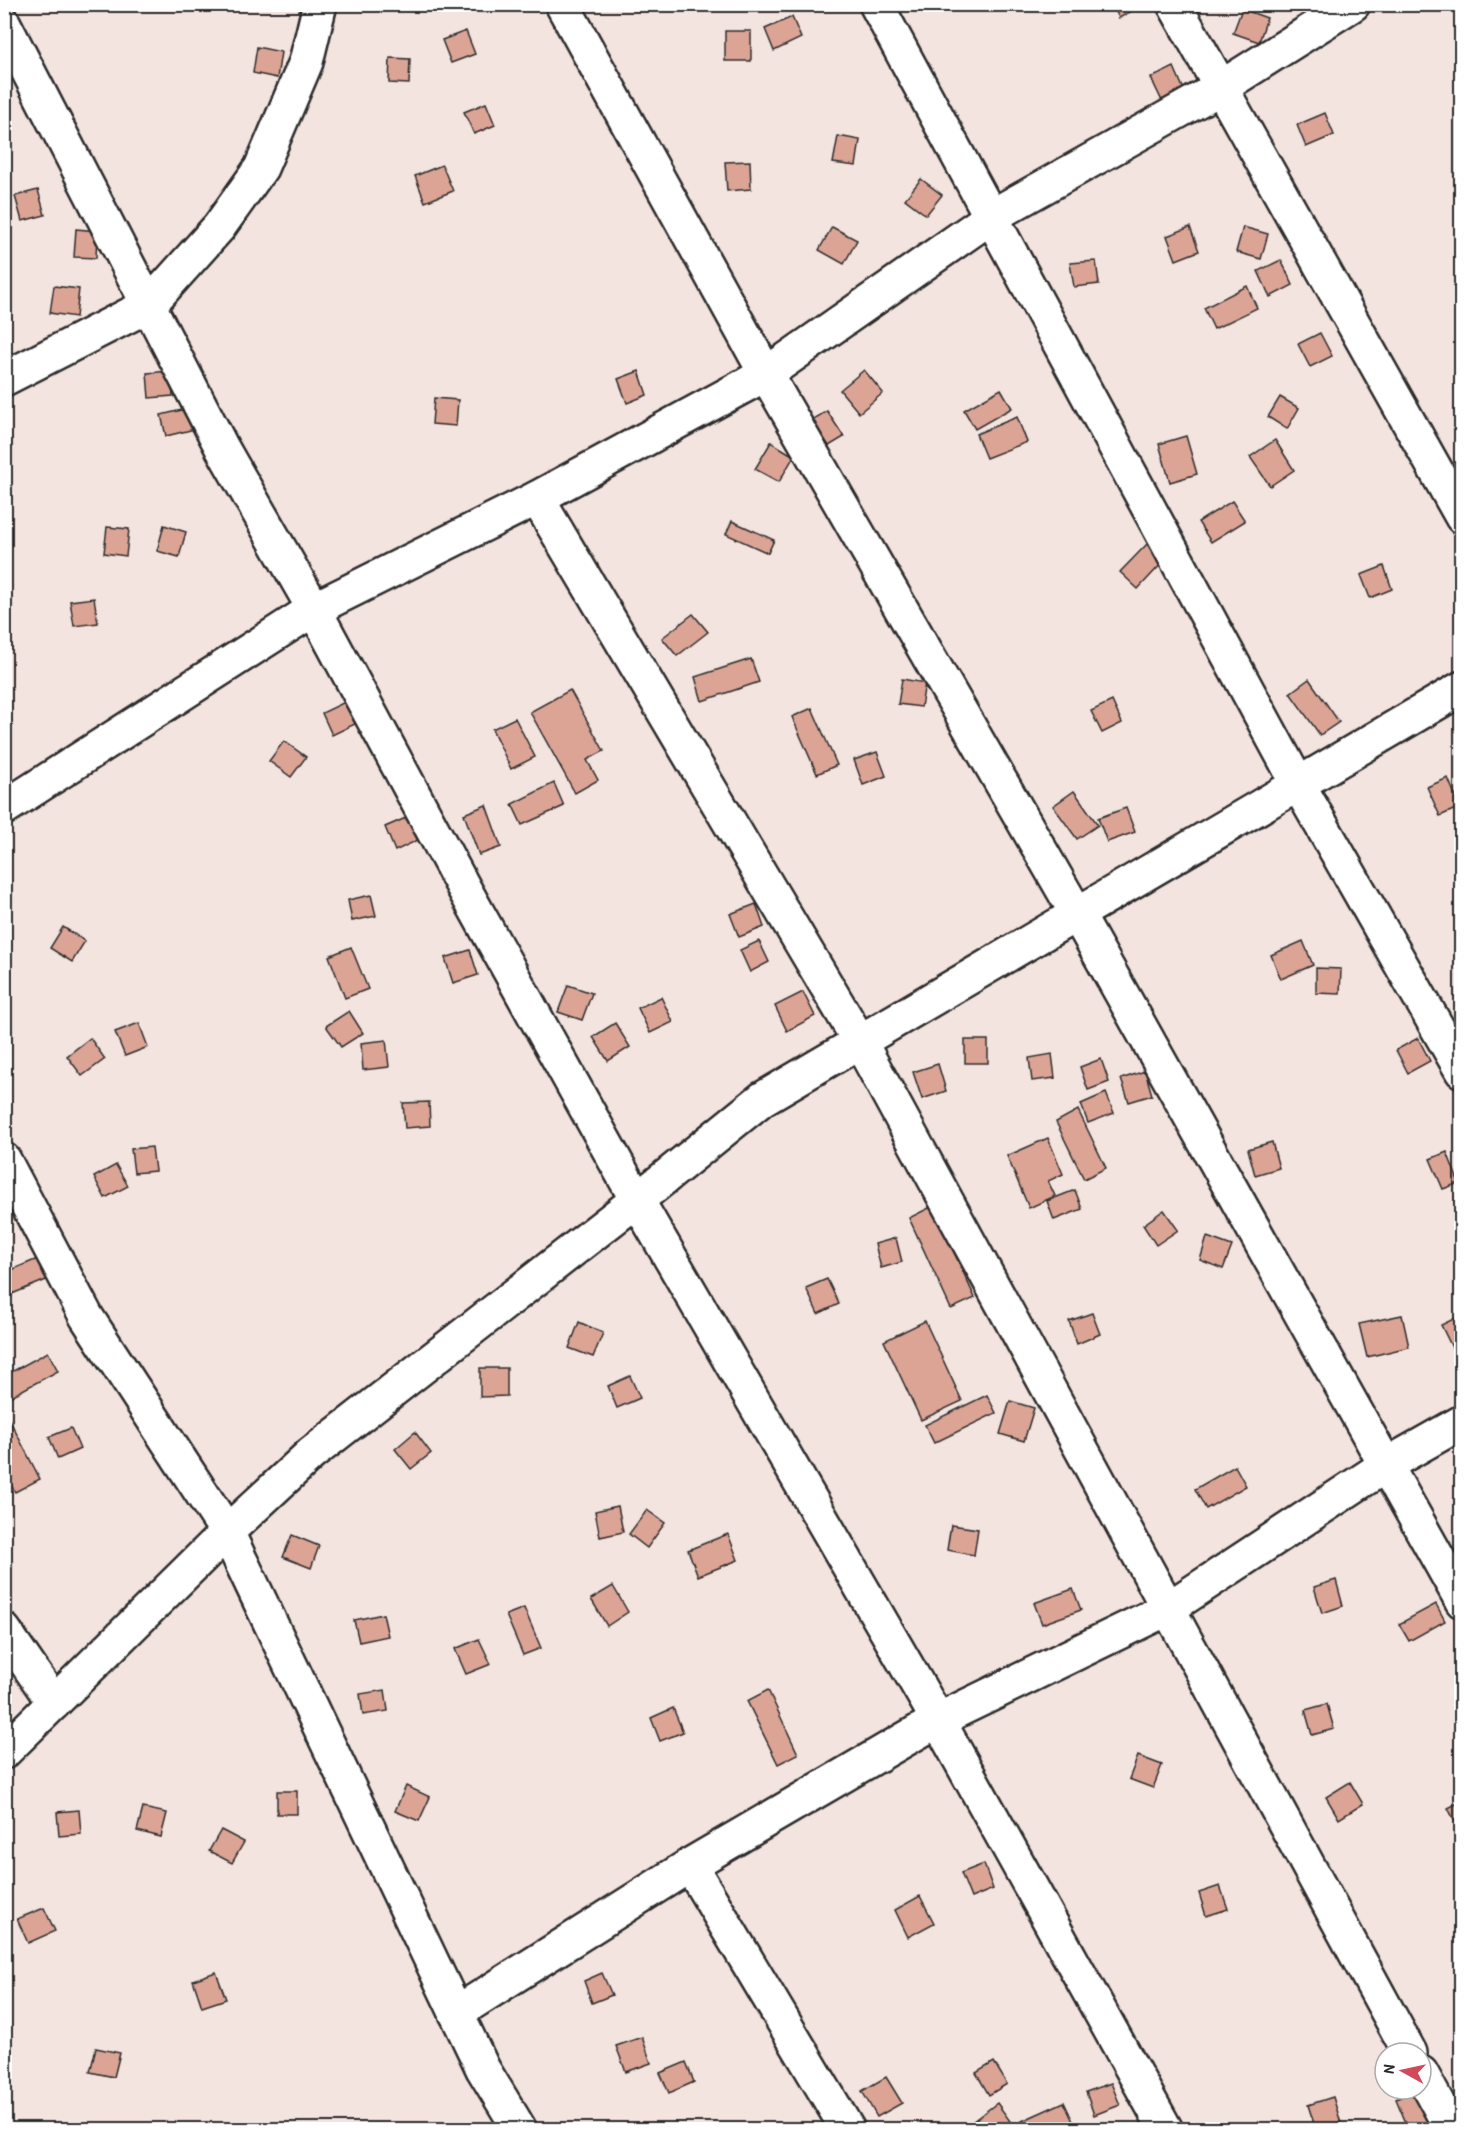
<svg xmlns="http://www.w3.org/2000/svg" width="1466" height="2134" font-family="'Patrick Hand',sans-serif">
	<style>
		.building { fill: #dca495; stroke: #2b2b2b; stroke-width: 1.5 }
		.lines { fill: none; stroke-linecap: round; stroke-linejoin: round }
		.minor-casing { stroke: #2b2b2b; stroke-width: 38 }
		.minor { stroke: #fff; stroke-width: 33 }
	</style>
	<rect width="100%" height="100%" fill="#f4e4df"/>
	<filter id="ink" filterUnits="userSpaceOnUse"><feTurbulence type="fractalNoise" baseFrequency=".0167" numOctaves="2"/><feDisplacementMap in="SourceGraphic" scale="12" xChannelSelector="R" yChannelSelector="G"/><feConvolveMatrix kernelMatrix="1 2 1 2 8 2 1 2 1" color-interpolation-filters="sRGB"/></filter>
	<g filter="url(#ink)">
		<!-- building -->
		<g class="building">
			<path d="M1112,4H1145L1119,18Z"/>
			<path d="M1242,9L1267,18L1259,42L1233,33Z"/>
			<path d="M792,17L801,38L774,51L765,29Z"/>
			<path d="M466,31L475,54L451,63L442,40Z"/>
			<rect x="725" y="31" width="26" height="30"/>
			<path d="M257,47L281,52L277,78L253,73Z"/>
			<path d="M390,58L410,59L409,84L389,83Z"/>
			<path d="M1174,67L1184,90L1162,101L1151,78Z"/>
			<path d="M486,103L495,125L474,134L464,112Z"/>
			<path d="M1325,113L1334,135L1306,147L1297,125Z"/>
			<path d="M838,136L860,140L856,166L833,163Z"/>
			<path d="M750,161L751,189L727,191L725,162Z"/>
			<path d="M442,165L453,191L425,202L415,176Z"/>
			<path d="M921,179L942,195L926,215L905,199Z"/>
			<path d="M38,190L45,215L22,221L15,196Z"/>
			<path d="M832,227L857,240L844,264L819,250Z"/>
			<path d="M1190,227L1199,251L1176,260L1167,236Z"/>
			<path d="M1243,227L1268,234L1261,259L1236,252Z"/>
			<path d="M76,229L97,231L96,258L74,257Z"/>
			<path d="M1281,260L1293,285L1270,297L1258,271Z"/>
			<path d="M1096,261L1099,284L1074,287L1070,263Z"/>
			<path d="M54,286L79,289L76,317L50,313Z"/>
			<path d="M1247,286L1257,308L1214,329L1204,308Z"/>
			<path d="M1320,333L1332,356L1310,367L1298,344Z"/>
			<path d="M864,370L883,393L859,413L840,390Z"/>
			<path d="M170,371L173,396L149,398L147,373Z"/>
			<path d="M639,371L647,395L627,403L618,379Z"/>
			<path d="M1001,389L1012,408L975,429L964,410Z"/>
			<path d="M1280,397L1299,408L1287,429L1268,417Z"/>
			<path d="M434,398L458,400L456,426L432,424Z"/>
			<path d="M190,408L195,429L166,436L161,415Z"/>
			<path d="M827,411L844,437L829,446L812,420Z"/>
			<path d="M1017,417L1027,442L986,458L976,434Z"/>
			<path d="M1186,436L1197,474L1170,482L1159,444Z"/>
			<path d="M1275,440L1294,470L1270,486L1250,457Z"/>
			<path d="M771,442L794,456L779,482L755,469Z"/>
			<path d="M1232,501L1245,521L1211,542L1198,522Z"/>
			<path d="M732,521L774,540L768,553L726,534Z"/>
			<path d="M164,525L186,532L179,557L157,551Z"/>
			<path d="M107,527L129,529L126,556L104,553Z"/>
			<path d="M1147,544L1164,561L1138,589L1120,572Z"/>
			<path d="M1384,566L1392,589L1370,598L1361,575Z"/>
			<path d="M94,598L98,623L74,626L70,601Z"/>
			<path d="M693,614L708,632L677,656L662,638Z"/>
			<path d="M751,659L759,682L702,701L695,677Z"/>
			<path d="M902,679L925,683L921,707L898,704Z"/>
			<path d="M1309,679L1339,722L1320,735L1290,693Z"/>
			<path d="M570,690L604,751L587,760L598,780L575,793L530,712Z"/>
			<path d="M1112,701L1122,723L1102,733L1091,711Z"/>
			<path d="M345,702L355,724L332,735L322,713Z"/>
			<path d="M812,708L837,765L817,774L792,717Z"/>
			<path d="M515,718L535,757L511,769L492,729Z"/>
			<path d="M284,741L306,757L291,777L269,761Z"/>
			<path d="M877,752L886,776L863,785L854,760Z"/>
			<path d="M1448,778L1460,807L1440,816L1427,787Z"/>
			<path d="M554,783L564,806L522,825L512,804Z"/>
			<path d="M1074,791L1098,825L1077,839L1053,806Z"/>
			<path d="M486,805L501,847L479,855L464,814Z"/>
			<path d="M1126,808L1135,832L1107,842L1098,818Z"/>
			<path d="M408,817L418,840L395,851L385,827Z"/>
			<path d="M371,895L376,916L352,921L348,900Z"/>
			<path d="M756,904L764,927L739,937L730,914Z"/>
			<path d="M63,927L85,941L72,962L50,948Z"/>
			<path d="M759,941L769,962L750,972L740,950Z"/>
			<path d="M1303,941L1313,965L1281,979L1271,955Z"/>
			<path d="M351,947L368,989L345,998L329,956Z"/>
			<path d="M470,950L478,975L453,983L445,958Z"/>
			<path d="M1316,968L1341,969L1340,994L1316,993Z"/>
			<path d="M568,985L592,993L582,1020L558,1012Z"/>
			<path d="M803,992L815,1016L787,1031L775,1006Z"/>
			<path d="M661,997L673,1022L650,1033L638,1008Z"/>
			<path d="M349,1011L363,1033L341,1047L326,1026Z"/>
			<path d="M139,1023L148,1047L125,1056L115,1032Z"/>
			<path d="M615,1023L630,1047L608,1061L593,1037Z"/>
			<path d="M90,1038L105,1059L82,1076L67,1056Z"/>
			<path d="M1418,1038L1430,1061L1408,1073L1396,1050Z"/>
			<path d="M386,1040L389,1067L363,1070L361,1043Z"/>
			<rect x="965" y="1040" width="23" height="23"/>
			<path d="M1052,1054L1055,1078L1032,1081L1029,1058Z"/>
			<path d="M1101,1059L1109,1082L1088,1090L1080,1067Z"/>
			<path d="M938,1064L946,1091L922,1099L913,1072Z"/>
			<path d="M1145,1071L1152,1095L1129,1102L1121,1079Z"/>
			<path d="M1106,1093L1114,1113L1088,1123L1081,1104Z"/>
			<path d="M429,1102L430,1126L405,1128L403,1103Z"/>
			<path d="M1078,1110L1106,1168L1084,1179L1056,1122Z"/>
			<path d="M1048,1138L1063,1174L1048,1181L1055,1196L1029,1208L1007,1156Z"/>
			<path d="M1272,1142L1279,1168L1255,1175L1248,1149Z"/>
			<path d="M152,1147L155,1171L134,1173L131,1149Z"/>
			<path d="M1447,1152L1459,1183L1443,1189L1430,1159Z"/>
			<path d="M116,1165L128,1186L105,1198L94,1177Z"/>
			<path d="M1075,1190L1082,1209L1054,1220L1047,1201Z"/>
			<path d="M933,1206L975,1298L951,1309L909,1218Z"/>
			<path d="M1164,1210L1178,1230L1156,1245L1143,1225Z"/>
			<path d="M1207,1237L1232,1246L1223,1269L1200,1260Z"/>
			<path d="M896,1238L902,1262L881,1268L875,1244Z"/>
			<path d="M47,1255L56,1276L12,1294L4,1273Z"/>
			<path d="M827,1279L839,1304L818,1314L806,1288Z"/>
			<path d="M1092,1313L1100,1334L1077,1344L1069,1321Z"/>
			<path d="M1402,1315L1409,1347L1367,1357L1359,1324Z"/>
			<path d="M1462,1315V1368L1441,1325Z"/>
			<path d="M925,1321L962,1401L921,1420L884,1341Z"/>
			<path d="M579,1322L603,1333L593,1357L569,1348Z"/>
			<path d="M4,1344L9,1371L4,1372Z"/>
			<path d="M48,1352L58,1371L4,1400V1376Z"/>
			<path d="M480,1368H507V1396L480,1397Z"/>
			<path d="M630,1376L640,1398L617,1408L608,1386Z"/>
			<path d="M987,1395L996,1413L934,1443L925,1425Z"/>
			<path d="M1010,1401L1034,1408L1024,1441L1000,1434Z"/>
			<path d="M8,1417L40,1479L15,1492L4,1472V1419Z"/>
			<path d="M71,1428L80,1449L58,1459L49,1437Z"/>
			<path d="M415,1432L431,1453L411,1469L395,1449Z"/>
			<path d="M1235,1466L1246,1486L1206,1509L1195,1489Z"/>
			<path d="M618,1506L623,1532L600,1537L595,1511Z"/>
			<path d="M647,1510L665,1523L647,1548L629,1534Z"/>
			<path d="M951,1525L978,1529L974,1555L947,1550Z"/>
			<path d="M728,1534L738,1560L698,1576L688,1550Z"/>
			<path d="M292,1535L319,1546L311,1568L283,1557Z"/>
			<path d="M1336,1580L1343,1606L1322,1613L1314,1587Z"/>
			<path d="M613,1586L628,1612L607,1626L591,1599Z"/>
			<path d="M1073,1589L1081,1610L1042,1624L1034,1603Z"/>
			<path d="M1436,1604L1445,1621L1409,1641L1399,1624Z"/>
			<path d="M524,1608L541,1648L523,1655L506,1615Z"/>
			<path d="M383,1614L388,1636L359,1642L354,1620Z"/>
			<path d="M479,1639L491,1664L466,1674L455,1649Z"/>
			<path d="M385,1690L388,1711L363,1715L360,1694Z"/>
			<path d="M768,1690L798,1754L778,1764L747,1701Z"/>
			<path d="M1327,1704L1334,1729L1312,1735L1305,1710Z"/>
			<path d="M673,1708L683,1732L660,1741L651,1718Z"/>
			<path d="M1138,1756L1162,1765L1153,1788L1129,1779Z"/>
			<path d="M1350,1782L1363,1804L1339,1819L1326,1797Z"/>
			<path d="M406,1786L430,1797L419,1821L395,1811Z"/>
			<rect x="277" y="1791" width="20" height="23"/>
			<path d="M1462,1801V1835L1448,1808Z"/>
			<path d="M143,1808L167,1813L161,1837L137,1831Z"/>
			<path d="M79,1810L81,1834L59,1836L57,1812Z"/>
			<path d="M221,1830L244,1842L232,1863L209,1851Z"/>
			<path d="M984,1864L993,1889L971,1898L961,1873Z"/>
			<path d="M1220,1886L1228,1909L1206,1916L1199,1893Z"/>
			<path d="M920,1896L934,1923L908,1937L895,1910Z"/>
			<path d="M44,1908L55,1931L28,1943L17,1919Z"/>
			<path d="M216,1972L226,1999L202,2007L193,1980Z"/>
			<path d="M602,1973L612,1995L592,2003L584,1981Z"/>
			<path d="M642,2037L651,2063L626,2072L616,2046Z"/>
			<path d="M96,2048L120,2053L114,2077L90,2072Z"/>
			<path d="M686,2062L694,2082L669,2093L660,2073Z"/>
			<path d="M994,2062L1007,2084L989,2095L976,2073Z"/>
			<path d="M886,2077L902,2103L877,2117L862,2091Z"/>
			<path d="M1111,2083L1120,2105L1094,2115L1086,2092Z"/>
			<path d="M1416,2090L1431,2125L1422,2130H1409L1396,2099Z"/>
			<path d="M1333,2097L1341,2123L1316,2130L1308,2105Z"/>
			<path d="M1064,2102L1077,2130H1026L1022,2121Z"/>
			<path d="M997,2103L1010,2121L999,2130H971L968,2125Z"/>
		</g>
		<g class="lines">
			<!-- minor casing -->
			<g class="minor-casing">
				<g id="minor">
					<path d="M562,4L766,374L1077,914L1462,1601"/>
					<path d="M876,4L1298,784L1462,1071"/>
					<path d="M1174,4L1462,517"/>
					<path d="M4,24L222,448L314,609L466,892L637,1200L938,1720L1166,2130"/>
					<path d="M4,379L149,305L219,227L261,168L306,62L320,4"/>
					<path d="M537,498L860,1042L1410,2053"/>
					<path d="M4,808L314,609L537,498L766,374L992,216L1220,88L1353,4"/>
					<path d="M4,1160L86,1316L227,1532L483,2069L520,2130"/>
					<path d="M4,1630L54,1703"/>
					<path d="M4,1752L227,1532L311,1454L637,1200L762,1099L1462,688"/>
					<path d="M690,1865L848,2130"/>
					<path d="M456,2013L690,1865L938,1720L1169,1608L1386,1465L1462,1422"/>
					<path d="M1421,2073L1452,2130"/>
				</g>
			</g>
			<!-- minor -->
			<use href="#minor" class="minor"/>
		</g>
	</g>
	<!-- margin -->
	<rect width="1466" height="2134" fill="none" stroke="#fff" stroke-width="24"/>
	<rect x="12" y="12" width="1442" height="2110" fill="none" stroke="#2b2b2b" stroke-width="2" filter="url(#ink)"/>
	<!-- north arrow -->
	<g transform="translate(1403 2071) rotate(278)"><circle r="28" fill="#ffffff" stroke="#aaaaaa" stroke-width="1.5"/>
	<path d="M0-4.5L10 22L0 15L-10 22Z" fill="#d1495b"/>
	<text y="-9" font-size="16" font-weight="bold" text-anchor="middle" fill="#2b2b2b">N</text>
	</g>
</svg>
